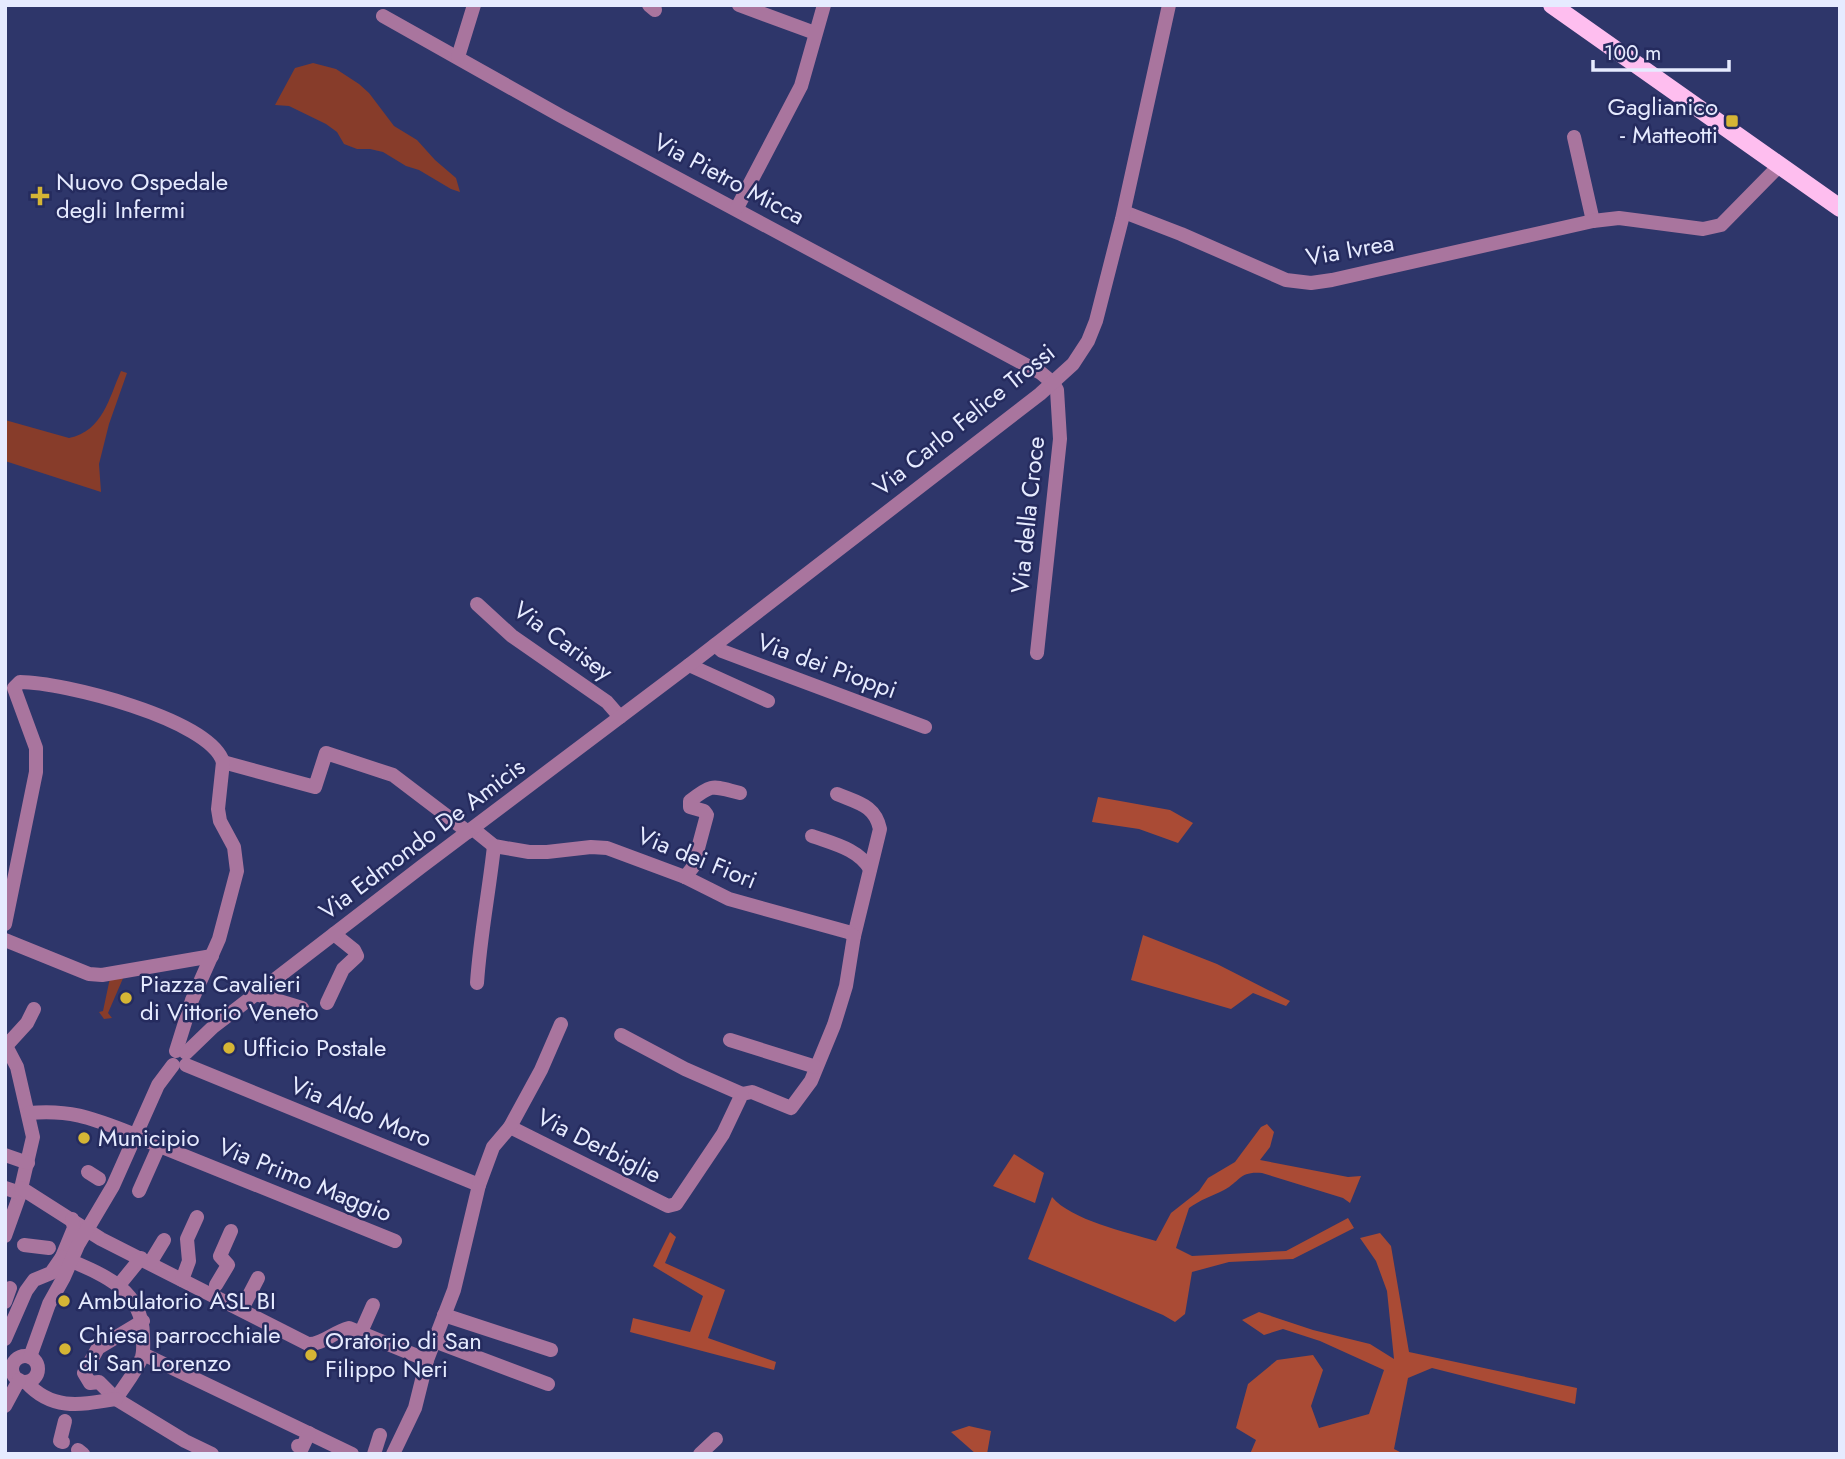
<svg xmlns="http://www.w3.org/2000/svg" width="1845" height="1459" font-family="Jost,sans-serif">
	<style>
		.green { fill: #873c2a }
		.forest { fill: #aa4b35 }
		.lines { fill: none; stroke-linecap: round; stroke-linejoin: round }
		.minor { stroke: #a9759e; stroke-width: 14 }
		.major { stroke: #febeef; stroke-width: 18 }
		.poi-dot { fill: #d5b535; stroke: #252b5e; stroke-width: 2.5 }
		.labels { text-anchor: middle; stroke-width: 5; stroke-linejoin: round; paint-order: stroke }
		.poi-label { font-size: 24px; fill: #e6ebff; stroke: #252b5e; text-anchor: start }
		.street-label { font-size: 24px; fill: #e6ebff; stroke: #252b5e }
	</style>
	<rect width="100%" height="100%" fill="#2e366a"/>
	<!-- green -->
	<g class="green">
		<path d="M313,63L336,69L359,84L369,93L394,126L417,140L435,160L456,178L460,192L451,189L419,170L406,166L383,152L370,149H357L344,144L337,132L326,124L289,106L275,105L295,68Z"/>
		<path d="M121,371L127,373L109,424L99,464L101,492L5,461V420L69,438C103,431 109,398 121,371Z"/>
		<path d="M124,976L108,1013L112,1018L104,1019L99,1012L103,1011L110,978Z"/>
	</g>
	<!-- forest -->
	<g class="forest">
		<path d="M1098,797L1170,810L1193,823L1178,843L1139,829L1092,822Z"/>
		<path d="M1143,935L1217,964L1290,1001L1286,1006L1253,993L1231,1009L1131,980Z"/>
		<path d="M1267,1124L1274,1132L1270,1147L1260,1160L1348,1177L1361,1176L1350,1203L1343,1198L1262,1173C1239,1171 1241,1181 1224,1190C1212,1196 1200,1200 1189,1208L1176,1248L1192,1256L1286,1251L1348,1218L1354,1228L1293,1259L1229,1262L1192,1272L1185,1314L1175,1322L1163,1315L1028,1259L1052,1197C1071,1220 1126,1232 1156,1241L1171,1213L1199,1191L1208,1178L1235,1162L1261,1127Z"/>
		<path d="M1014,1154L1044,1173L1035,1203L993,1186Z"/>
		<path d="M670,1232L676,1237L665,1263L725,1290L708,1338L776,1362L774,1370L630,1332L633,1318L690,1332L703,1296L653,1266Z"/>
		<path d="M1380,1233L1391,1246L1409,1352L1577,1388L1575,1404L1432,1368L1408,1378L1394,1449L1404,1454H1250L1256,1440L1236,1428L1248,1384L1277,1360L1313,1355L1323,1370L1311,1406L1319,1428L1369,1414L1384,1370L1320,1341L1283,1329L1264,1335L1242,1320L1259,1312L1313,1330L1370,1344L1394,1359L1387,1291L1376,1261L1360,1238Z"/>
		<path d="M969,1426L991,1431L987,1454H976L951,1432Z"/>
	</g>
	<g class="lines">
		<!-- minor -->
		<g class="minor">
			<path d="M649,5L655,10"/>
			<path d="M739,5L815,33"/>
			<path d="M383,16L561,116L1041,373L1053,383L1057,390L1060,439L1037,653"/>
			<path d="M458,57L474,5"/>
			<path d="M1574,137L1593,221"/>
			<path d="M737,208L801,86L824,5"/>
			<path d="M1124,212L1181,234L1286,280L1311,283L1332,280L1593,221L1619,218L1703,229L1721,225L1780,165"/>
			<path d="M477,604L512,636L607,702L620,717"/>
			<path d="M715,645L722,651L925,727"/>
			<path d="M689,665L768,701"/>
			<path d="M223,762L315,787L326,753L393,775L468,832"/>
			<path d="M837,794C858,803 875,805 880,829L854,936"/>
			<path d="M473,829L494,846L529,852H547L591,847L607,848L685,877L729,899L848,932L854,936L846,986L834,1025L811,1081L791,1108L752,1092L742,1094L723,1134L676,1204L668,1206L510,1127"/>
			<path d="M812,836C834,844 858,849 870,869"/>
			<path d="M685,877L693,867L707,815L704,811L690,807V801C713,783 712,786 740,793"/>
			<path d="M5,924L36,772V748L14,688L20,682C62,682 210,719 223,762"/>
			<path d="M5,940L89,974L102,975L212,956"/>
			<path d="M477,983C480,937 489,892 494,846"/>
			<path d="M256,994L302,1008"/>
			<path d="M327,1003L343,969L357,956L354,950L334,934"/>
			<path d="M621,1035L685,1069L742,1094"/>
			<path d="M730,1040L816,1067"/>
			<path d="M5,1044L17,1067L33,1137L19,1197L5,1236"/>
			<path d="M6,1046L27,1023L34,1009"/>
			<path d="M176,1051L192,1000L219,939L237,871L234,847L220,821L218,809L223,762"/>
			<path d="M186,1053L213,1027L421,867L689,665L1040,394L1073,364L1088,341L1096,321L1122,219L1169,5"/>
			<path d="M186,1065L479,1185"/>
			<path d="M29,1113C74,1109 96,1120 136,1135"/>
			<path d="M135,1136L395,1241"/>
			<path d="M5,1155L28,1163"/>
			<path d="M88,1172L99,1179"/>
			<path d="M5,1188L20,1193"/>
			<path d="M21,1188L101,1239L308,1344C322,1345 333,1332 349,1328L427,1360"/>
			<path d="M139,1191L159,1146"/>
			<path d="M24,1245L49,1248"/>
			<path d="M62,1257L74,1228L72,1219"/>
			<path d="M150,1263L164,1240"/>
			<path d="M182,1280L189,1261L187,1239L197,1217"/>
			<path d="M119,1285L141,1258"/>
			<path d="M216,1285L228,1265L220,1256L231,1231"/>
			<path d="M5,1302L10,1288"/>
			<path d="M244,1305L258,1278"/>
			<path d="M444,1315L551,1350"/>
			<path d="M143,1321L98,1348L84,1373L90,1383L99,1382L116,1399L185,1441L212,1454"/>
			<path d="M361,1332L373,1305"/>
			<path d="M5,1339L26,1291L34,1280L51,1273L62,1257C99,1273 142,1287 143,1335C143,1342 144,1350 142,1357C136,1372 124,1386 116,1399"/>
			<path d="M434,1341L548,1384"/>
			<path d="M143,1354L352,1454"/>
			<circle cx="25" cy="1369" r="13"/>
			<path d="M30,1357L49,1304L64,1277L78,1245L113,1186L158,1085L173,1065"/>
			<path d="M26,1382C52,1411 80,1405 116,1399"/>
			<path d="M5,1406L19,1380"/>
			<path d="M63,1442L60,1441L65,1421"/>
			<path d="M298,1446L302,1448L309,1433"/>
			<path d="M78,1450L83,1454"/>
			<path d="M374,1454L380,1435"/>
			<path d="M393,1454L415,1408L427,1360L454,1290L479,1185L493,1147L510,1127L541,1070L561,1024"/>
			<path d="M700,1454L716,1439"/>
		</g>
		<!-- major -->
		<path class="major" d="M1552,5L1840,208"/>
	</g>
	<!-- markers -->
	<g class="poi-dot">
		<rect x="1725" y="114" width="14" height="14" rx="3.5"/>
		<path d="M36.5 185.5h7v7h7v7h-7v7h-7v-7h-7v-7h7z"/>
		<circle cx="126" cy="998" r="7"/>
		<circle cx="229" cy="1048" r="7"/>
		<circle cx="84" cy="1138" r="7"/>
		<circle cx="64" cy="1301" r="7"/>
		<circle cx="65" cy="1349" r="7"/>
		<circle cx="311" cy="1355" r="7"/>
	</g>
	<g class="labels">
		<!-- poi labels -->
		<g class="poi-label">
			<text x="1718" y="115" text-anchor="end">Gaglianico<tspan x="1718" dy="28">- Matteotti</tspan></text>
			<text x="56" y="190">Nuovo Ospedale<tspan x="56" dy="28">degli Infermi</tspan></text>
			<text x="140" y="992">Piazza Cavalieri<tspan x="140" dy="28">di Vittorio Veneto</tspan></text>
			<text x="243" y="1056">Ufficio Postale</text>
			<text x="98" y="1146">Municipio</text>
			<text x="78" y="1309">Ambulatorio ASL BI</text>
			<text x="79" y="1343">Chiesa parrocchiale<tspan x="79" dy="28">di San Lorenzo</tspan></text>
			<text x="325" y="1349">Oratorio di San<tspan x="325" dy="28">Filippo Neri</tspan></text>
		</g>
		<!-- street labels -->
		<g class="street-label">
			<text transform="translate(729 179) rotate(28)" y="8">Via Pietro Micca</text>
			<text transform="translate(1350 250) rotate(-10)" y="8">Via Ivrea</text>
			<text transform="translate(964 420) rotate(-39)" y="8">Via Carlo Felice Trossi</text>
			<text transform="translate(1028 515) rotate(-84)" y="8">Via della Croce</text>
			<text transform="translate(563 641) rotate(36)" y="8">Via Carisey</text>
			<text transform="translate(827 666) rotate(20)" y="8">Via dei Pioppi</text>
			<text transform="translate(422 839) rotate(-37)" y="8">Via Edmondo De Amicis</text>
			<text transform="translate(697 858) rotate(22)" y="8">Via dei Fiori</text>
			<text transform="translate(361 1112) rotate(22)" y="8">Via Aldo Moro</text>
			<text transform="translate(599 1146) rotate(27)" y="8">Via Derbiglie</text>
			<text transform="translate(305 1180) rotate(22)" y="8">Via Primo Maggio</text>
		</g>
	</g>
	<!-- border -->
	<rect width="1845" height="1459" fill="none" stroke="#e6ebff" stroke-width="14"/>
	<!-- scale -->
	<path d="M1593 60v10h136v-10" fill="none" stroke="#e6ebff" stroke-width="3.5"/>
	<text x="1604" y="60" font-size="21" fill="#e6ebff" stroke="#252b5e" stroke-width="5" paint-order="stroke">100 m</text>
</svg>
